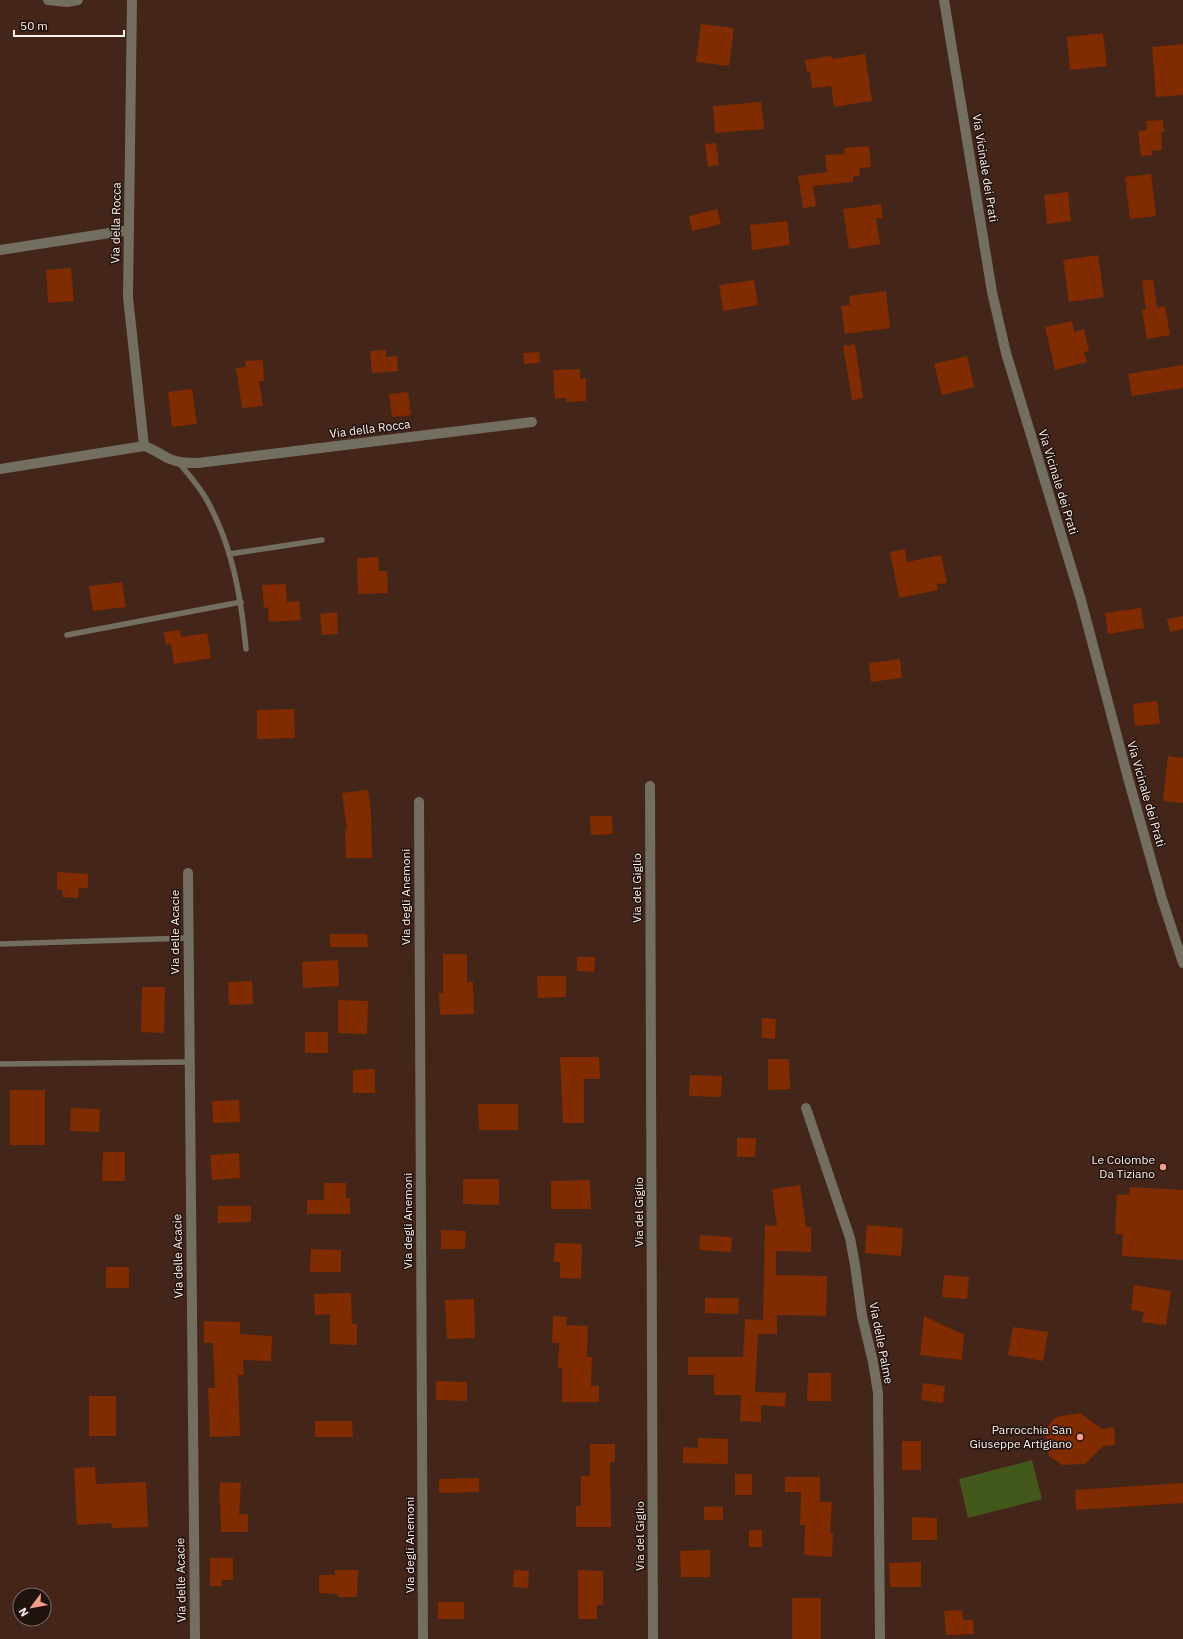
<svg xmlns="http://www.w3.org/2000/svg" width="1183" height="1639" font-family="'IBM Plex Sans',sans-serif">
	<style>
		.green { fill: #43581b }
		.building { fill: #802c00 }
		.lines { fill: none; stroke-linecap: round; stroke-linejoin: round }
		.lane { stroke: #726e60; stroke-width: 5.5 }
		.street { stroke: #726e60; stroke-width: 10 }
		.poi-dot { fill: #f49f86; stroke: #20130e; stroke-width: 1.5 }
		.labels { text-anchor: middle; stroke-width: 3; stroke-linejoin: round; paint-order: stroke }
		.street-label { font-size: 12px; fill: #fdf1ec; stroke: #20130e }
		.poi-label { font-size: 12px; fill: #fdf1ec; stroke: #20130e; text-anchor: end }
	</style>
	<rect width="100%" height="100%" fill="#43251a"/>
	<!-- green -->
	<path class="green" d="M1032,1460L1042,1499L968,1518L959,1479Z"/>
	<!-- building -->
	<g class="building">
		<path d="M701,24L734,28L729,66L696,62Z"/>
		<path d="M1103,33L1107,66L1070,70L1067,37Z"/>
		<path d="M1183,44V95L1156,97L1152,47Z"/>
		<path d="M865,54L872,101L834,107L831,86L812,88L810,72H807L805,60L831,56L832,59Z"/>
		<path d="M761,102L764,129L715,133L713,106Z"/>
		<path d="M1163,120L1164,132H1161L1162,150L1152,151L1153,155L1141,156L1138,131L1147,130L1146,121Z"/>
		<path d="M716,143L719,165L708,167L705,144Z"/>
		<path d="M869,146L871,167L859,168L860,176H853V182L813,186L816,206L803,208L798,176L827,172L825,155L845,154L844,148Z"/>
		<path d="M1151,174L1156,216L1130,219L1125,177Z"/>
		<path d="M1068,192L1071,221L1047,224L1044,195Z"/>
		<path d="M881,204L883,218H876L880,244L849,249L843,209Z"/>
		<path d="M717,209L721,224L692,231L689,216Z"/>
		<path d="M787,221L790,245L752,250L750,225Z"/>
		<path d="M1098,255L1104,297L1069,302L1063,260Z"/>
		<path d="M71,268L74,301L48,303L46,270Z"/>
		<path d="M1153,279L1157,308L1165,306L1170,335L1147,339L1142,310H1146L1142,281Z"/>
		<path d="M754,280L758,305L723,311L719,285Z"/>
		<path d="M886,291L890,328L845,334L841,306L850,305L849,296Z"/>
		<path d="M1072,321L1074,332L1084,329L1089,351L1084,352L1087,362L1055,370L1045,327Z"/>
		<path d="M855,344L863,398L852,400L843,346Z"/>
		<path d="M386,350V357L397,356L398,371L372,373L370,351Z"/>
		<path d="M539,352L540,363L524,364L523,353Z"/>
		<path d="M967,356L974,387L942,395L934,364Z"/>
		<path d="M263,360L264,381H259L263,406L242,408L236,368L246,367L245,361Z"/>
		<path d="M1183,365V388L1132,396L1128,374Z"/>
		<path d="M580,369V379L586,378V401L566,402V398L555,399L553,370Z"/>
		<path d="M192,389L197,424L172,427L168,392Z"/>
		<path d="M408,392L411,415L392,417L389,394Z"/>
		<path d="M905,549L907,562L941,555L947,583L937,584L938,590L899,598L890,552Z"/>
		<path d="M378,557L379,571H387L388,593L358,594L357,558Z"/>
		<path d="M122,582L126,607L93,611L89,586Z"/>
		<path d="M286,584L287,602L299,601L301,620L269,622L268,607L264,608L262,585Z"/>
		<path d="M1141,608L1144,628L1108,634L1105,613Z"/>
		<path d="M337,612L338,634L322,635L320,614Z"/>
		<path d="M1183,616V629L1170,632L1167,619Z"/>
		<path d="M180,630L181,637L207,633L211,658L174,664L171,644L166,645L164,632Z"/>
		<path d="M900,659L902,678L871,682L869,663Z"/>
		<path d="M1157,701L1160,724L1135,726L1133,704Z"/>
		<path d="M294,709L295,738L257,739V710Z"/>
		<path d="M1168,756L1183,758V803L1163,801Z"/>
		<path d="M368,790L371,813L372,858H346L345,829H347L342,793Z"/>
		<path d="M590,816H612L613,834L591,835Z"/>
		<path d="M57,872L88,874V888H79L78,898L62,897L63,890L57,889Z"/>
		<path d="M330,934H367L368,947H330Z"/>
		<path d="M443,954H467V982H473L474,1014L440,1015L439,993H443Z"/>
		<path d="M577,957H595L594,972L577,971Z"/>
		<path d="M338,960L339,986L303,988L302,962Z"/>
		<path d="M537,976H566V997L538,998Z"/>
		<path d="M252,981L253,1004L229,1005L228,982Z"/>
		<path d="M142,987H165L164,1033L141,1032Z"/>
		<path d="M338,1000L368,1001L367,1034L338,1033Z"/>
		<path d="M762,1018L776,1019L775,1039L762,1038Z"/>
		<rect x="305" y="1032" width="23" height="21"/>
		<path d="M560,1057H599L600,1079H584V1123H563Z"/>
		<path d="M768,1059H789L790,1089L768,1090Z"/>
		<path d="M375,1069V1093H353V1070Z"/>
		<path d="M690,1075L722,1076L721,1097L689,1096Z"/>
		<rect x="10" y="1090" width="35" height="55"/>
		<path d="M239,1100L240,1122L213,1123L212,1101Z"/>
		<path d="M478,1104H518V1130H479Z"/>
		<path d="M71,1108L100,1109L99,1132L70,1131Z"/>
		<path d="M737,1138H756L755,1157H737Z"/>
		<path d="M103,1152H125V1181H102Z"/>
		<path d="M239,1153L240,1178L212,1180L210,1155Z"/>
		<path d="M463,1179H499V1205L463,1204Z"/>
		<path d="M590,1180L591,1209H551V1181Z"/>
		<path d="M324,1183H346V1198H350V1214H307V1200H324Z"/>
		<path d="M800,1185L806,1227H811V1252L776,1251V1275L827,1276L826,1316L777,1315V1334H758L755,1392L786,1393L785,1407L761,1405V1422L740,1421L741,1395H714V1375H688V1357H743L745,1319L763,1320L765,1225L777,1226L772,1189Z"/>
		<path d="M1130,1187L1183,1190V1260L1122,1256L1123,1234H1115L1117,1194L1129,1195Z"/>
		<path d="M218,1206H251V1222L218,1223Z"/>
		<path d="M867,1225L903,1228L901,1256L865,1253Z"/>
		<path d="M441,1230L466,1231L465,1249H441Z"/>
		<path d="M700,1235L732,1237L731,1252L699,1250Z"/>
		<path d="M555,1243L582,1244L581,1279L560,1278V1262H554Z"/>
		<path d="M311,1249L341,1250V1272H310Z"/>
		<rect x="106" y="1267" width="23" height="21"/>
		<path d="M944,1275L969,1277L967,1299L942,1297Z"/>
		<path d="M1134,1285L1171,1291L1166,1325L1142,1322L1144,1312L1131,1310Z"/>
		<path d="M341,1293H351L352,1324H357V1345L330,1344V1314L315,1315L314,1294Z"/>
		<path d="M705,1298H739L738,1314L705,1313Z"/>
		<path d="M474,1299L475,1338L447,1339L445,1300Z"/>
		<path d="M553,1316L567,1317L566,1325L588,1326L587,1357H592L591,1386H599V1402H562V1368H558L559,1343H552Z"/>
		<path d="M924,1316L964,1335L962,1360L920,1355Z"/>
		<path d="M204,1321L240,1322V1334L272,1336L271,1361L243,1360L244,1375H238L240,1436L210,1437L208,1388H215L213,1343H204Z"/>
		<path d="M1013,1327L1048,1332L1043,1361L1008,1355Z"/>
		<path d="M808,1373H831V1401H807Z"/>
		<path d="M436,1381L467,1382V1401L436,1400Z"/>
		<path d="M923,1383L945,1386L943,1403L921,1400Z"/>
		<rect x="89" y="1396" width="27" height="40"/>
		<path d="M1080,1413L1102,1429L1114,1427L1115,1445L1103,1446L1085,1464L1062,1465L1049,1456L1045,1429L1056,1417Z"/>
		<path d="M315,1421H352L353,1437H315Z"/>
		<path d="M698,1438L728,1439V1464L683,1463V1447L698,1448Z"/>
		<rect x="902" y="1441" width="19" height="29"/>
		<path d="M590,1444H615V1462H610L611,1527H576V1506H581V1476H590Z"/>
		<path d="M95,1467L96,1484L146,1482L148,1527L112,1528L111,1523L77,1525L74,1468Z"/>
		<rect x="735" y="1474" width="17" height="21"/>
		<path d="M785,1477H820V1502H832L830,1533H833L832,1557L804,1555L805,1525H800L801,1492H785Z"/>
		<path d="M479,1478V1492L439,1493V1479Z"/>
		<path d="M220,1482L241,1483L239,1514H248V1532H221L220,1502L219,1501Z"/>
		<path d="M1183,1483V1503L1076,1510L1075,1490Z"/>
		<path d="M723,1506V1520H704V1507Z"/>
		<path d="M912,1517L937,1518V1540H912Z"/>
		<rect x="749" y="1530" width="13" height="17"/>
		<path d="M710,1550V1577H681L680,1551Z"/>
		<path d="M210,1558H233V1580H222V1586H210Z"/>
		<path d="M921,1562V1587H890L889,1563Z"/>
		<path d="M335,1570H358L357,1597H338V1594L319,1593V1575H335Z"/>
		<path d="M514,1570L529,1571L528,1588L513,1587Z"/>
		<path d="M578,1570L603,1571V1605H597V1619H578Z"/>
		<rect x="792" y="1598" width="29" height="41"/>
		<rect x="438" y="1602" width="26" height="17"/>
		<path d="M962,1610L963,1620H973L974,1634L946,1635L944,1611Z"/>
	</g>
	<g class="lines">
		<!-- lane -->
		<g class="lane">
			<path d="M179,463C188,474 198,485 205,497C232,543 241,596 246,649"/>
			<path d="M229,554L322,540"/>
			<path d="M67,635L241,602"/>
			<path d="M0,944L188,938"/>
			<path d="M0,1064L189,1062"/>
		</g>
		<!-- street -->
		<g class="street">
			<path d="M48,0L67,2L78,0"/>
			<path d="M132,0L128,297L144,446"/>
			<path d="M944,0L992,292L1006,353L1081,600L1128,778L1162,899L1183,963"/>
			<path d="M0,250L129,230"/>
			<path d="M0,469L144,446C154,449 161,455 170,459C179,463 188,463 198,463L532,422"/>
			<path d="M650,786L653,1639"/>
			<path d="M419,802L423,1639"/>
			<path d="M188,873L195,1639"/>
			<path d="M806,1108L850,1238L855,1265L862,1316L873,1362L878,1393L880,1639"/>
		</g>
	</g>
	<!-- markers -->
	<g class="poi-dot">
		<circle cx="1163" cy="1167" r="4"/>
		<circle cx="1080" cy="1437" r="4"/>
	</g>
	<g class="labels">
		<!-- street labels -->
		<g class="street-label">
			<text transform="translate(985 168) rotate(81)" y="4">Via Vicinale dei Prati</text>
			<text transform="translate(116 223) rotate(-89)" y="4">Via della Rocca</text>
			<text transform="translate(370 429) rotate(-7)" y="4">Via della Rocca</text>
			<text transform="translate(1058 482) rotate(73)" y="4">Via Vicinale dei Prati</text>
			<text transform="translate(1146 794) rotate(74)" y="4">Via Vicinale dei Prati</text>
			<text transform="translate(637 888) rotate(-90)" y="4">Via del Giglio</text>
			<text transform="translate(406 897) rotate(-90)" y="4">Via degli Anemoni</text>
			<text transform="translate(175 932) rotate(-90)" y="4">Via delle Acacie</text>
			<text transform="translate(639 1212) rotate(-90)" y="4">Via del Giglio</text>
			<text transform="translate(408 1221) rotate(-90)" y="4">Via degli Anemoni</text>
			<text transform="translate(178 1256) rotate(-91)" y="4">Via delle Acacie</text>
			<text transform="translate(881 1343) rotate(79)" y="4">Via delle Palme</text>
			<text transform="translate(640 1536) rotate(-90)" y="4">Via del Giglio</text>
			<text transform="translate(410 1545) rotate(-90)" y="4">Via degli Anemoni</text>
			<text transform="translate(181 1580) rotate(-91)" y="4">Via delle Acacie</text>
		</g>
		<!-- poi labels -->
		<g class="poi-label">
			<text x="1155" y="1164">Le Colombe<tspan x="1155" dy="14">Da Tiziano</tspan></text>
			<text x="1072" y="1434">Parrocchia San<tspan x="1072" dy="14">Giuseppe Artigiano</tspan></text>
		</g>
	</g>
	<!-- north arrow -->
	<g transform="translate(32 1607) rotate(238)"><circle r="19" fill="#20130e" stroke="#786c67"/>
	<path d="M0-3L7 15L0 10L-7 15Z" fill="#f49f86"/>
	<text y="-6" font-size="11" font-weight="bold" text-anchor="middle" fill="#fdf1ec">N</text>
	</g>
	<!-- scale -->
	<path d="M14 30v6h110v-6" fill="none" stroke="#fdf1ec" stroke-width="2"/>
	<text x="20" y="30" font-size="12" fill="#fdf1ec" stroke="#20130e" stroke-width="3" paint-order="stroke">50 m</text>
</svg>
